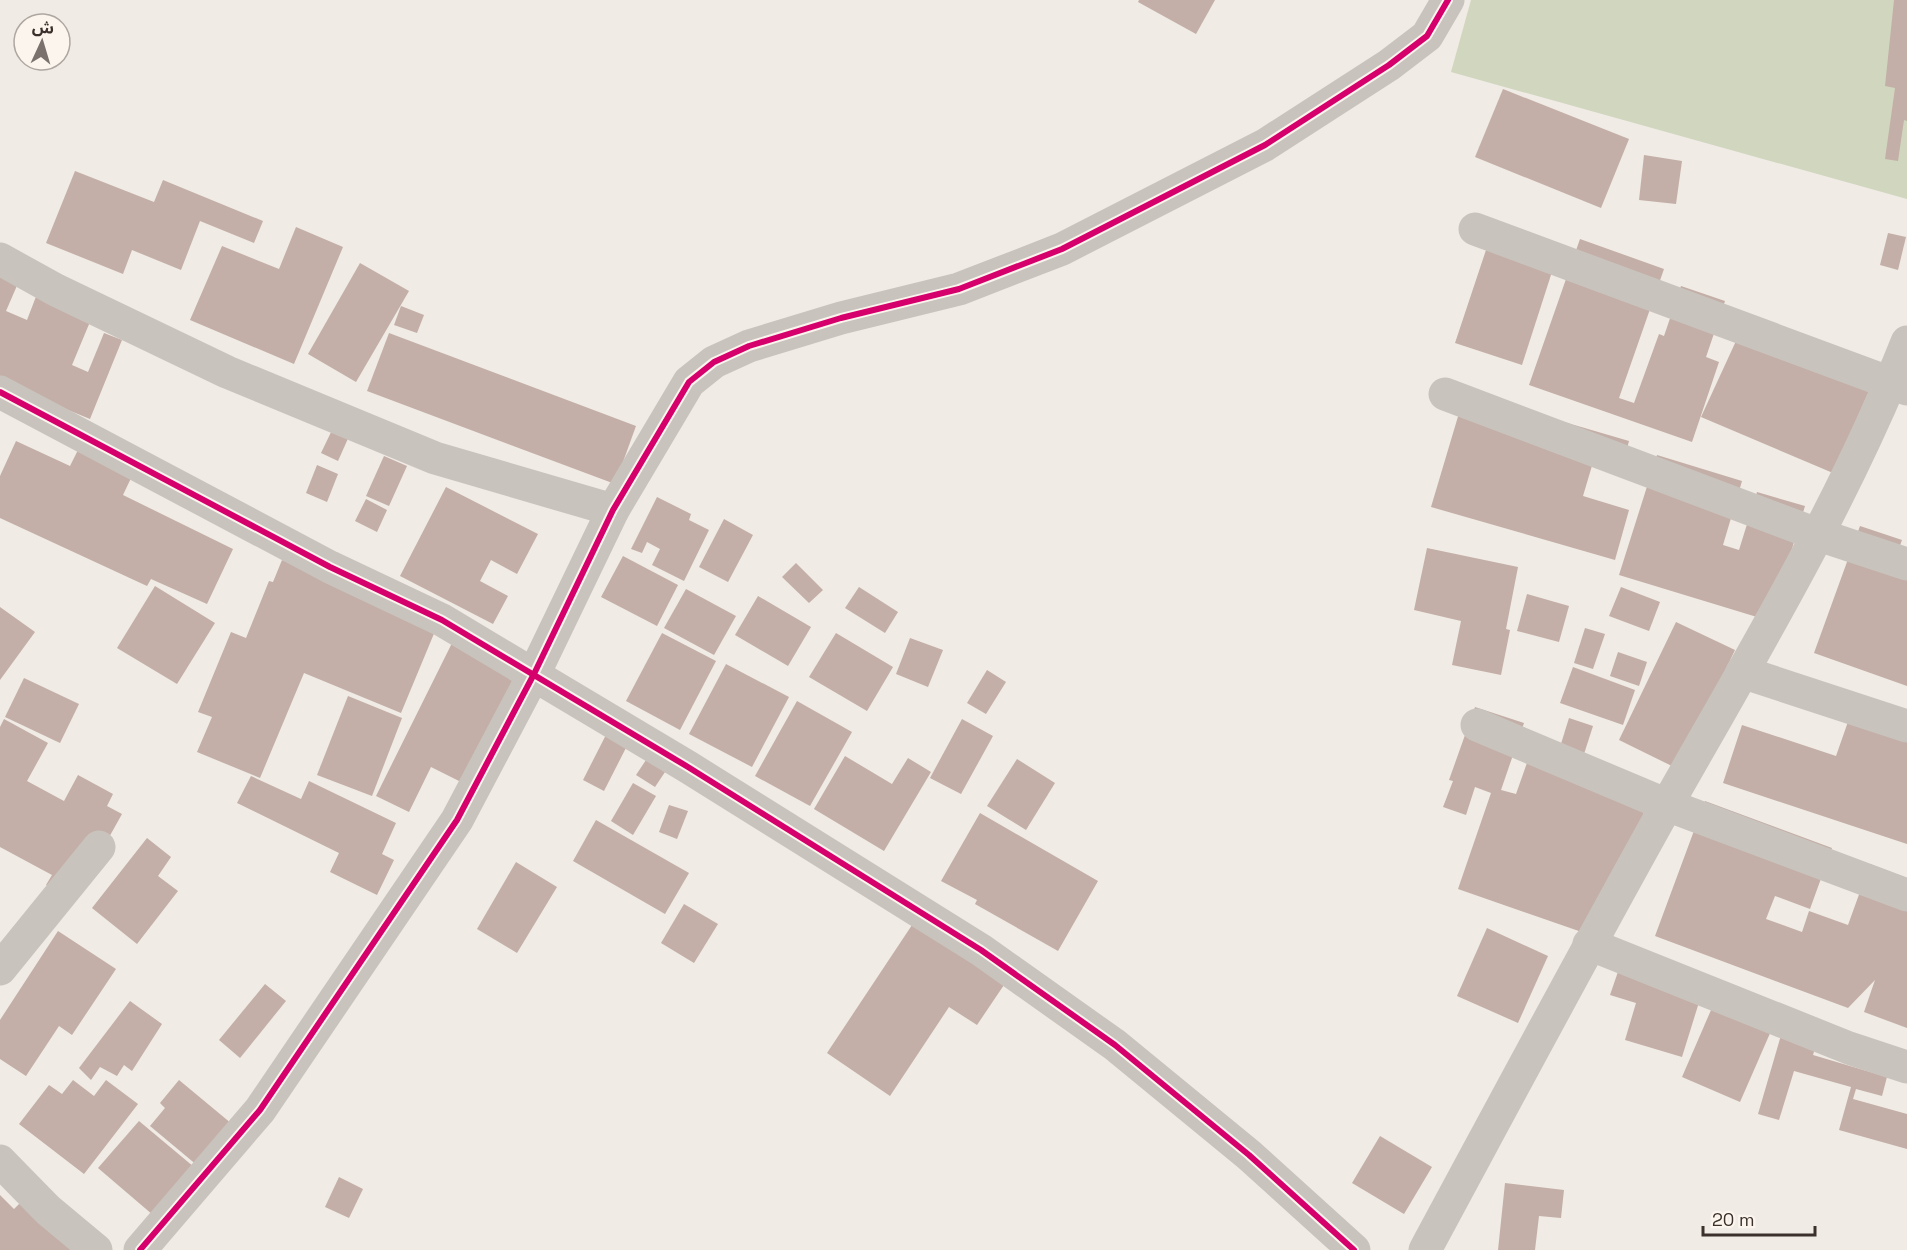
<svg xmlns="http://www.w3.org/2000/svg" width="1907" height="1250" font-family="'Space Grotesk','Noto Sans Arabic',sans-serif">
	<style>
		.garden { fill: #d1d6bf }
		.building { fill: #c3afa7 }
		.lines { fill: none; stroke-linecap: round; stroke-linejoin: round }
		.minor { stroke: #c9c3be; stroke-width: 33 }
		.cycleway-casing { stroke: #fbf5ee; stroke-width: 10 }
		.cycleway { stroke: #d6006c; stroke-width: 6 }
	</style>
	<rect width="100%" height="100%" fill="#f0ebe5"/>
	<!-- garden -->
	<path class="garden" d="M1471,0H1907V199L1451,72Z"/>
	<!-- building -->
	<g class="building">
		<path d="M1139,0H1215L1196,34L1138,2Z"/>
		<path d="M1894,0H1907V121L1904,120L1898,161L1885,159L1895,88L1885,86Z"/>
		<path d="M1503,89L1629,139L1601,208L1475,157Z"/>
		<path d="M1644,155L1682,161L1676,204L1639,200Z"/>
		<path d="M75,171L154,202L163,180L263,221L254,243L200,221L181,270L132,250L123,274L46,243Z"/>
		<path d="M1494,226L1560,247L1522,365L1455,343Z"/>
		<path d="M296,227L343,247L294,364L190,320L222,246L279,269Z"/>
		<path d="M1888,233L1906,237L1898,270L1880,265Z"/>
		<path d="M1580,239L1664,269L1619,398L1634,403L1659,334L1664,336L1681,286L1725,301L1706,357L1719,362L1692,442L1529,385Z"/>
		<path d="M360,263L409,291L356,382L308,354Z"/>
		<path d="M0,273L19,281L6,311L27,320L37,294L92,317L72,365L88,372L104,333L122,340L90,419L0,382Z"/>
		<path d="M401,306L424,315L417,333L394,325Z"/>
		<path d="M1748,315L1869,391L1833,473L1701,417Z"/>
		<path d="M389,333L636,426L615,484L367,391Z"/>
		<path d="M1465,393L1629,441L1622,467L1594,459L1583,496L1629,510L1615,560L1431,507Z"/>
		<path d="M334,426L350,434L338,461L321,453Z"/>
		<path d="M16,441L70,466L78,450L132,476L123,495L233,549L207,604L151,579L147,586L0,518V476Z"/>
		<path d="M1657,455L1742,481L1723,545L1739,550L1757,492L1805,506L1770,621L1619,575Z"/>
		<path d="M384,456L407,466L389,506L366,496Z"/>
		<path d="M317,465L338,474L327,502L306,493Z"/>
		<path d="M446,487L538,534L517,574L491,560L480,581L508,596L493,624L400,576Z"/>
		<path d="M657,497L691,514L689,520L709,530L684,581L652,565L660,549L647,542L642,553L631,549Z"/>
		<path d="M366,499L387,510L377,532L355,521Z"/>
		<path d="M724,519L753,535L728,582L699,567Z"/>
		<path d="M1860,526L1902,540L1895,559L1907,563V686L1814,653Z"/>
		<path d="M1427,548L1518,567L1506,629L1510,630L1501,675L1452,665L1461,621L1414,610Z"/>
		<path d="M623,556L678,585L657,626L601,597Z"/>
		<path d="M282,560L438,624L401,713L304,673L260,778L197,752L212,717L198,712L231,632L246,638L269,581L273,582Z"/>
		<path d="M796,563L823,590L809,603L782,577Z"/>
		<path d="M155,586L215,623L177,684L117,648Z"/>
		<path d="M859,587L898,612L885,633L845,608Z"/>
		<path d="M1621,587L1660,602L1649,631L1609,616Z"/>
		<path d="M686,589L736,616L714,655L664,628Z"/>
		<path d="M1527,594L1569,606L1559,642L1517,631Z"/>
		<path d="M758,596L811,627L788,666L735,635Z"/>
		<path d="M0,607L35,632L0,680Z"/>
		<path d="M1676,622L1735,650L1678,769L1619,740Z"/>
		<path d="M1585,628L1605,634L1593,669L1574,663Z"/>
		<path d="M662,633L716,661L680,730L626,701Z"/>
		<path d="M836,633L893,667L867,711L809,677Z"/>
		<path d="M455,637L526,672L469,786L431,767L409,812L376,796Z"/>
		<path d="M910,638L943,650L928,687L896,674Z"/>
		<path d="M1618,652L1647,662L1639,686L1610,676Z"/>
		<path d="M726,664L789,697L752,767L689,734Z"/>
		<path d="M1573,667L1635,690L1623,725L1560,703Z"/>
		<path d="M987,670L1006,682L986,714L967,703Z"/>
		<path d="M24,678L79,704L60,743L5,717Z"/>
		<path d="M348,696L402,718L372,796L317,775Z"/>
		<path d="M1857,696L1907,713V844L1723,783L1742,725L1836,756Z"/>
		<path d="M797,701L852,732L810,806L755,776Z"/>
		<path d="M1475,707L1524,723L1501,790L1516,794L1534,743L1647,804L1599,938L1458,889L1491,793L1475,787L1466,815L1443,807L1453,781L1449,780Z"/>
		<path d="M1569,718L1593,726L1584,754L1560,747Z"/>
		<path d="M4,719L48,743L27,781L64,801L78,775L113,794L107,806L122,814L74,900L46,885L52,875L0,847V727Z"/>
		<path d="M962,719L993,736L961,794L930,778Z"/>
		<path d="M610,727L631,738L604,791L583,780Z"/>
		<path d="M652,751L671,763L655,787L636,775Z"/>
		<path d="M845,756L892,784L908,758L931,772L884,851L814,809Z"/>
		<path d="M1017,759L1055,783L1026,830L987,806Z"/>
		<path d="M251,776L301,799L309,781L396,823L382,854L394,860L377,895L330,872L339,853L237,803Z"/>
		<path d="M633,783L656,796L633,835L611,821Z"/>
		<path d="M1705,801L1832,848L1810,909L1775,896L1766,919L1802,932L1809,911L1848,925L1870,864L1907,878V1028L1864,1012L1875,980L1848,1008L1655,936Z"/>
		<path d="M669,805L688,811L677,839L659,832Z"/>
		<path d="M980,813L1098,881L1058,951L975,904L977,900L941,881Z"/>
		<path d="M596,820L689,873L665,914L573,861Z"/>
		<path d="M147,838L171,857L158,876L178,891L137,944L92,908Z"/>
		<path d="M516,862L557,887L517,953L477,929Z"/>
		<path d="M684,904L718,924L694,963L661,943Z"/>
		<path d="M916,919L1008,979L977,1025L949,1007L890,1096L827,1053Z"/>
		<path d="M1487,928L1548,956L1518,1023L1457,996Z"/>
		<path d="M58,931L116,969L72,1035L59,1026L26,1076L0,1059V1020Z"/>
		<path d="M1623,957L1705,983L1682,1057L1625,1040L1636,1003L1610,995Z"/>
		<path d="M265,984L286,1001L240,1058L219,1040Z"/>
		<path d="M1721,987L1778,1015L1740,1102L1682,1077Z"/>
		<path d="M130,1001L162,1024L132,1071L124,1065L117,1076L100,1067L91,1080L79,1068Z"/>
		<path d="M1784,1025L1819,1035L1813,1055L1887,1077L1882,1096L1856,1089L1853,1099L1907,1114V1149L1839,1130L1851,1087L1794,1071L1779,1120L1758,1114Z"/>
		<path d="M73,1080L94,1096L106,1080L138,1104L84,1174L19,1124L49,1085L62,1094Z"/>
		<path d="M179,1080L238,1129L204,1171L150,1126L165,1108L160,1103Z"/>
		<path d="M139,1121L194,1167L153,1215L98,1168Z"/>
		<path d="M1380,1136L1432,1167L1404,1214L1352,1183Z"/>
		<path d="M339,1177L363,1189L349,1218L325,1207Z"/>
		<path d="M1505,1183L1564,1190L1561,1218L1539,1216L1535,1250H1498Z"/>
		<path d="M0,1195L14,1209L24,1199L73,1250H0Z"/>
	</g>
	<g class="lines">
		<!-- minor -->
		<g class="minor">
			<path d="M1475,229L1907,389"/>
			<path d="M0,259L56,290L227,372L435,458L613,510"/>
			<path d="M0,392L330,567L442,620L688,767L981,950L1115,1045L1249,1155L1354,1250"/>
			<path d="M1445,394L1819,535L1907,564"/>
			<path d="M1742,672L1907,726"/>
			<path d="M1477,725L1667,805L1907,895"/>
			<path d="M1589,944L1849,1048L1907,1067"/>
			<path d="M0,969L99,847"/>
			<path d="M0,1161L48,1210L96,1250"/>
			<path d="M140,1250L260,1110L457,820L534,674L613,510L689,382L714,362L749,346L841,318L959,289L1062,249L1265,145L1389,65L1427,36L1448,0"/>
			<path d="M1425,1250C1507,1098 1588,946 1672,796C1756,648 1844,501 1907,342"/>
		</g>
		<!-- cycleway casing -->
		<g class="cycleway-casing">
			<g id="cycleway">
				<path d="M0,392L330,567L442,620L688,767L981,950L1115,1045L1249,1155L1354,1250"/>
				<path d="M140,1250L260,1110L457,820L534,674L613,510L689,382L714,362L749,346L841,318L959,289L1062,249L1265,145L1389,65L1427,36L1448,0"/>
			</g>
		</g>
		<!-- cycleway -->
		<use href="#cycleway" class="cycleway"/>
	</g>
	<!-- north arrow -->
	<g transform="translate(42 42) rotate(4)"><circle r="28" fill="#fbf5ee" stroke="#aea6a0" stroke-width="1.5"/>
	<path d="M0-4.5L10 22L0 15L-10 22Z" fill="#7a716c"/>
	<text y="-9" font-size="16" font-weight="bold" text-anchor="middle" fill="#3b302b">ش</text>
	</g>
	<!-- scale -->
	<path d="M1703 1226v9h112v-9" fill="none" stroke="#3b302b" stroke-width="3"/>
	<text x="1712" y="1226" font-size="18" fill="#3b302b" stroke="#fbf5ee" stroke-width="4.5" paint-order="stroke">20 m</text>
</svg>
